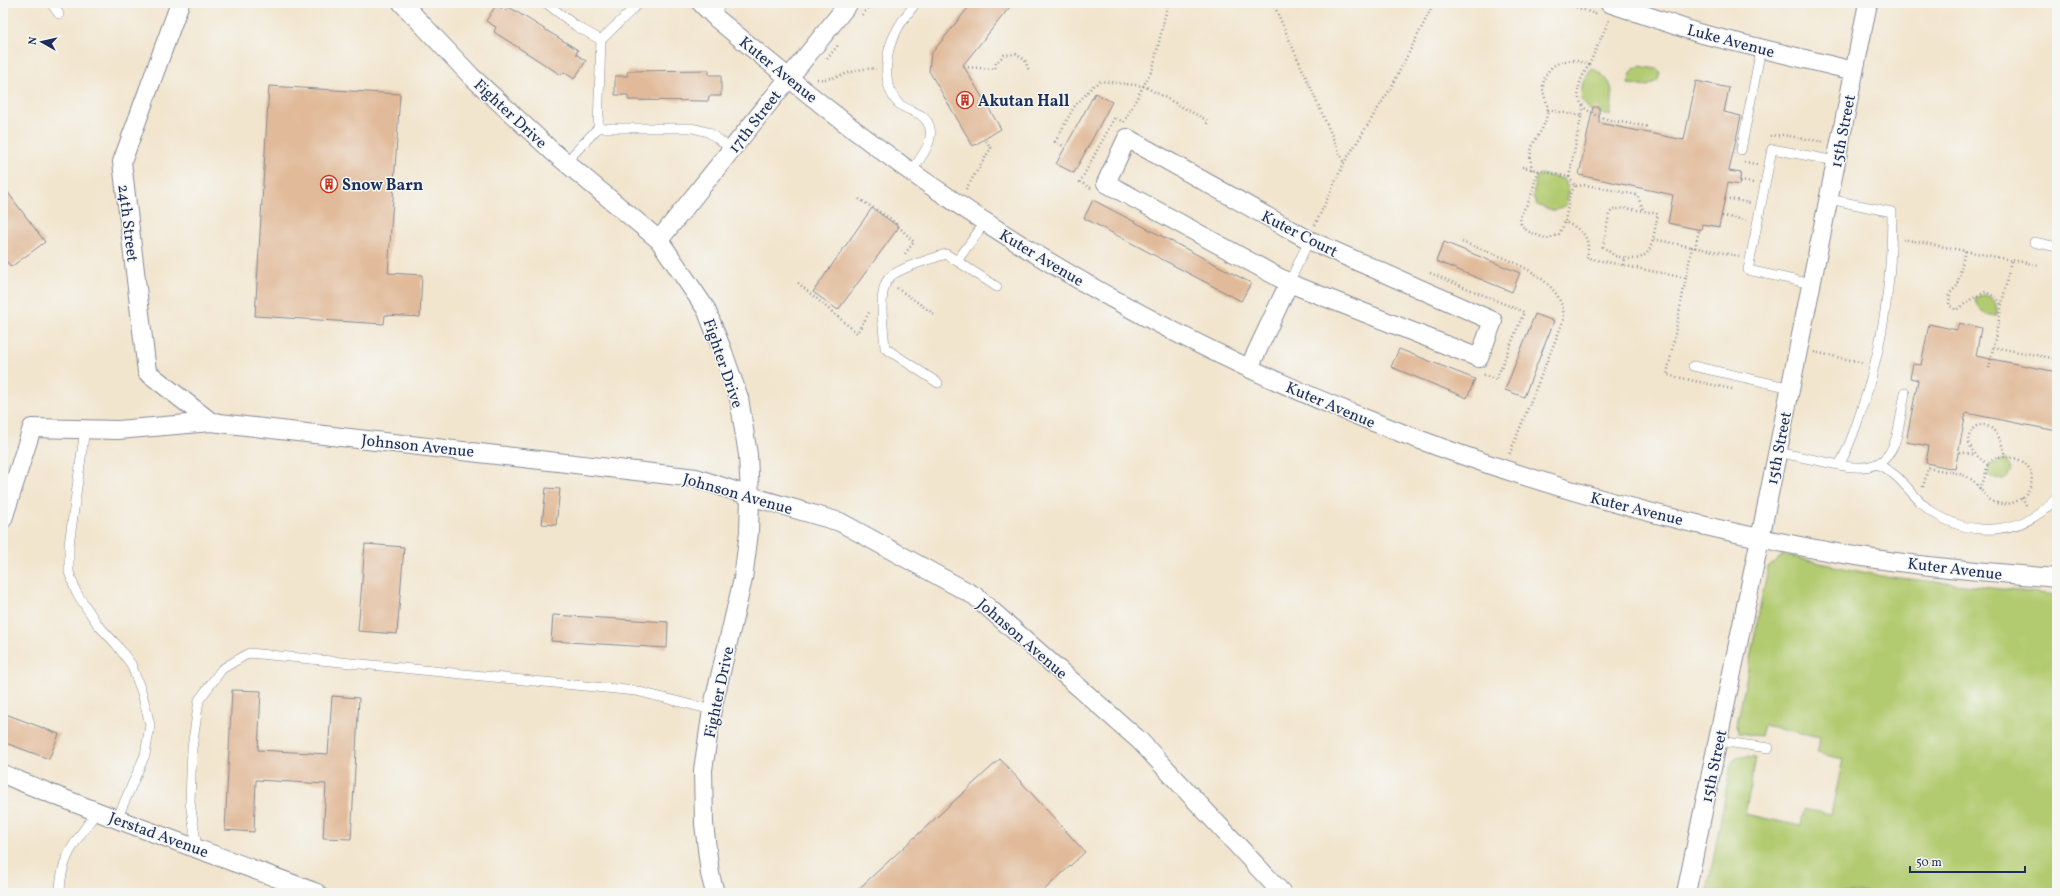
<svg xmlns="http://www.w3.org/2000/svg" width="2060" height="896" font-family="Vollkorn,serif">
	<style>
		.green { fill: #b2cb70; stroke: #667d67 }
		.building { fill: #e1ba99 }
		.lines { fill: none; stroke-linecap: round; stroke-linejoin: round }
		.service-casing { stroke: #868a96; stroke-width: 10 }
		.minor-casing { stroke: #868a96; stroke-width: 20 }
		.path { stroke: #868a96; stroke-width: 2.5; stroke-dasharray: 1 3; stroke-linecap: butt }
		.service { stroke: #fff; stroke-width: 9 }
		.minor { stroke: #fff; stroke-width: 18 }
		.labels { text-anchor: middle; stroke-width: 3; stroke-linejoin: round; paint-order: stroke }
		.street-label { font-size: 16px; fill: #1b2f5e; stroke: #f6f6f2 }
		.poi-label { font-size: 16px; font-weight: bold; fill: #1b2f5e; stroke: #f6f6f2; text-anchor: start }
	</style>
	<rect width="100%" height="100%" fill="#f6f6f2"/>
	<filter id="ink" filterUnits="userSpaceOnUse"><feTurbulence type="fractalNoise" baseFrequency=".025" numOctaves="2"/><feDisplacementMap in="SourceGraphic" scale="8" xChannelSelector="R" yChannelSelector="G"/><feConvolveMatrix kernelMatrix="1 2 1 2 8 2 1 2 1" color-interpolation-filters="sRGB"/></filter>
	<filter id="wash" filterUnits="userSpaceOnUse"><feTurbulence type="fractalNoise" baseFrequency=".012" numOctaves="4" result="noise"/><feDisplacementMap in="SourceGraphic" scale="16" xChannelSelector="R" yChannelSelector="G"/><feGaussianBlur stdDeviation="0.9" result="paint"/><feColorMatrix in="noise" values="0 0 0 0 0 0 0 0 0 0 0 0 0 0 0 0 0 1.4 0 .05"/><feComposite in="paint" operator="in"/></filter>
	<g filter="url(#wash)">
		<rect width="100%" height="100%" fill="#f2e5ce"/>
		<!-- green -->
		<g class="green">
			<path d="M1640,66L1657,69L1660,72L1658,80L1648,86L1628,84L1632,70Z"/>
			<path d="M1592,68C1615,81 1614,92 1610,116L1591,111L1582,101C1580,87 1583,79 1592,68Z"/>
			<path d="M1540,174L1564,179L1569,190L1566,205L1555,211L1537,205L1533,197L1536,178Z"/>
			<path d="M1984,295C1996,298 1997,305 1997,316C1984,315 1979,311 1975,299Z"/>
			<path d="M2005,459L2011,469C2007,482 1998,482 1988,474L1990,465Z"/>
			<path d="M1783,555L1881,576L2057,595V893H1707L1731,764L1737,756L1756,758L1745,814L1801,826L1804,809L1831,814L1843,759L1816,753L1820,737L1764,725L1761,736L1738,733L1737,725L1768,567Z"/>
		</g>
		<g id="blocks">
			<!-- building -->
			<g class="building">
				<path d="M972,3H1013L963,65L1001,129L973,146L929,71L931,54Z"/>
				<path d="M496,5L506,11L509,7L578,50L576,54L586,61L574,79L564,72L561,75L494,32L496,27L486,21Z"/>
				<path d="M709,70V75H721V96H709L708,101L628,100V95H615V76H627L628,71Z"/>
				<path d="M1696,81L1729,88L1724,112L1741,116L1729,171L1741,173L1739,185L1728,183L1719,227L1702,224L1701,230L1668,223L1673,195L1579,175L1593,107H1599V123L1684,140Z"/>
				<path d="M269,86L400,94L388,273L422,275L420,317L385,315L384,324L255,316Z"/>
				<path d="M1095,93L1112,102L1074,173L1056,164Z"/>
				<path d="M3,186L45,242L11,267L3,257Z"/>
				<path d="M1093,200L1251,283L1241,301L1084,218Z"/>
				<path d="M872,208L899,227L838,310L813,292Z"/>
				<path d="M1444,242L1520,273L1512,292L1436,261Z"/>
				<path d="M1535,314L1554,321L1524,397L1505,390Z"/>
				<path d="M1959,323L1981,328L1976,356L2057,372V431L1966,413L1955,469L1926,463L1929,446L1906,442L1918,380L1910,378L1913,364L1921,365L1929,324L1957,330Z"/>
				<path d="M1399,349L1475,379L1467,398L1391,367Z"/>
				<path d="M546,488L560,489L556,525L542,524Z"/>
				<path d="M365,544L404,547L397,634L358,631Z"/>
				<path d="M553,615L668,622L667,648L551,641Z"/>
				<path d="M232,690L261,691L258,750L328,754L332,696L359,698L351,839L323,838L326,784L256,780L254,832L225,830Z"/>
				<path d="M3,713L59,734L49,759L3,742Z"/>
				<path d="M1000,759L1085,852L1041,893H854Z"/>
			</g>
		</g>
	</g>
	<g filter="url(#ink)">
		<use href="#blocks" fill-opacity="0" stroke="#868a96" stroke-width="1"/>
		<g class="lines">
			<!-- service casing -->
			<g class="service-casing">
				<g id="service">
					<path d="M51,3L59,14"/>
					<path d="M546,3L576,26L601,40L639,3"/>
					<path d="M716,18L720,3"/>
					<path d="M598,128H692L708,132L732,149"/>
					<path d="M1741,150L1761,49"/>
					<path d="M565,163L598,128L601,40"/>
					<path d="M911,172C922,156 942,133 922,116C915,111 904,109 898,103C881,85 885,50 897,30C902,20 909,12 916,3"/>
					<path d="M985,222L957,261L997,287"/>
					<path d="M2034,242L2057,247"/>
					<path d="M1289,283L1309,240"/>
					<path d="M1812,284L1748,270L1772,149L1836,161"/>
					<path d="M1693,366L1791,388"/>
					<path d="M938,383L885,348C884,330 876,288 891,276C906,265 929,260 946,254L957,261"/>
					<path d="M85,429L69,545V572L76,592L98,625L116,644L131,664L142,693L150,725L145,755L117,819"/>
					<path d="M1777,452L1839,465C1849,448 1855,430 1861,411C1883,347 1892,281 1892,212L1829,199"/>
					<path d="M1878,464C1884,468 1891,472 1896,476C1908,487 1917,501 1931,511C1972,539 2025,535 2057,497"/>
					<path d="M1839,465C1899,478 1896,437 1905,393"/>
					<path d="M1718,741L1769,748"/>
					<path d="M197,848L190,802L192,748L199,700L222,669L249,653L636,691L712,710"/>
					<path d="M60,893C60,857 77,839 97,812"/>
				</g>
			</g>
			<!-- minor casing -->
			<g class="minor-casing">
				<g id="minor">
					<path d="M180,3L122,162L147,372L211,422"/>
					<path d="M402,3L471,76L552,151L659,240L706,309L723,352L739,398L748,455L750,496L749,532L743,579L712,710L703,770L704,824L710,874L715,893"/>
					<path d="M701,3L716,18C785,75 853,132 927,183C1200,373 1515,497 1843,554C1914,566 1986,572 2057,578"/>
					<path d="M1609,3L1698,33L1854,71"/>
					<path d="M1127,138L1309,240L1493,321L1479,358L1289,283L1106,183Z"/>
					<path d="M659,240L849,3"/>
					<path d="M1249,368L1289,283"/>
					<path d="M3,519L32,428L118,430L211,422L696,478L750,496L840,522L975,596L1140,741L1282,893"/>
					<path d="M3,774C106,818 212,853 317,893"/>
					<path d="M1686,893L1763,524L1868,3"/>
				</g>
			</g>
			<!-- path -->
			<g class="path">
				<path d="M1273,3L1344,163"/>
				<path d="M1565,3L1598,15"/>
				<path d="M862,15L872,3"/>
				<path d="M827,59L839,44"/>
				<path d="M1589,65L1609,20"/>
				<path d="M964,67L995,69L996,63L1004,55L1016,54L1025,60L1029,71"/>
				<path d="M817,79C838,81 855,66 876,69"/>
				<path d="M1548,110L1582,116"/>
				<path d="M1124,122L1153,68L1168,3"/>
				<path d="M1770,136L1783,135L1824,142"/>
				<path d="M1066,147L1055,142L1074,107L1093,86L1101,81L1144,86L1208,121L1206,126"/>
				<path d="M1744,162L1757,164"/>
				<path d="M1522,167L1569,177L1575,186L1586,185L1637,195L1644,211L1658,214L1653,239L1692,247"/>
				<path d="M1532,170C1526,139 1541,141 1547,115C1550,104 1542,96 1543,86C1545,62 1570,55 1589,65C1554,118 1613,120 1649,127"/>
				<path d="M1539,171C1534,180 1534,189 1530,198C1527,208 1518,212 1521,224L1527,231L1547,239L1559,234L1565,222"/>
				<path d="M1569,177L1583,108"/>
				<path d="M1740,181L1753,183"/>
				<path d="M1575,186L1570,194L1565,222C1583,230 1591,237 1587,258L1686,278"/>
				<path d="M1091,188L1080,182L1115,117L1123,122"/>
				<path d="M966,189L991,148L985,139"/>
				<path d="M1725,198L1750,203"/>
				<path d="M859,199L891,219L914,242L904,255"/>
				<path d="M1722,216L1746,220"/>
				<path d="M1315,225L1344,163L1392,86L1434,3"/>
				<path d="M1903,239L2038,265"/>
				<path d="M1462,242C1495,255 1564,273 1564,319L1509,455"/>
				<path d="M1695,248L1699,230"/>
				<path d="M1965,251L1957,286L1950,293L1949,305L1956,310L1973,298L1986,292L1997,298L2001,304"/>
				<path d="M1624,258L1615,256L1603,247L1609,215L1612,210L1624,208L1644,211"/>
				<path d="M1623,265L1624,258C1641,261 1649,256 1653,239"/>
				<path d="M1430,273L1524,312L1496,380L1482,374"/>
				<path d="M798,283L857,333L870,311"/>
				<path d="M897,288L934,314"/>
				<path d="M1993,347L2057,359"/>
				<path d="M1814,352L1864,363"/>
				<path d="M1989,368L2011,260"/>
				<path d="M1732,389L1667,375L1692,247L1739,256"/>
				<path d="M1960,452L1975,455"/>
				<path d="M1988,464C1941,437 1994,395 2005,457"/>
				<path d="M1923,487L1928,468C1940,471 1958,471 1969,478C1983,486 1984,504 2004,504C2035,504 2045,460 2007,457C2001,456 1994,457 1990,461C1985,466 1987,479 1979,489"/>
				<path d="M2022,497L2027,507"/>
			</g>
			<!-- service -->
			<use href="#service" class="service"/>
			<!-- minor -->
			<use href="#minor" class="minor"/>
		</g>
	</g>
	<!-- icons -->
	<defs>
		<g id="building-ring" transform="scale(0.9)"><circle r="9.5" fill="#f6f6f2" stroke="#c8321e" stroke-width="1.5"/><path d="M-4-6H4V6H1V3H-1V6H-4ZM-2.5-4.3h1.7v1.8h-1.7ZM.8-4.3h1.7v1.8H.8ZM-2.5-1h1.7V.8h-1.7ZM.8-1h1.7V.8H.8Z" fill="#c8321e"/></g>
	</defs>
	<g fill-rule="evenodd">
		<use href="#building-ring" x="965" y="100"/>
		<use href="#building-ring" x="329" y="184"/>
	</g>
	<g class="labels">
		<!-- street labels -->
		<g class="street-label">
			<text transform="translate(1731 40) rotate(15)" y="6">Luke Avenue</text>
			<text transform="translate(779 69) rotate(39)" y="6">Kuter Avenue</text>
			<text transform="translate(511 113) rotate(43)" y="6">Fighter Drive</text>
			<text transform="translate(754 121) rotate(-52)" y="6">17th Street</text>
			<text transform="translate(1842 131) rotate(-79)" y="6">15th Street</text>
			<text transform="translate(129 223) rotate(83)" y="6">24th Street</text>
			<text transform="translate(1300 233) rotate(27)" y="6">Kuter Court</text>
			<text transform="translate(1042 257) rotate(31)" y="6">Kuter Avenue</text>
			<text transform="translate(724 363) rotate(71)" y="6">Fighter Drive</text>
			<text transform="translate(1331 404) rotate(23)" y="6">Kuter Avenue</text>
			<text transform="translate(418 445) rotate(6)" y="6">Johnson Avenue</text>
			<text transform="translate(1778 448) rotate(-79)" y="6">15th Street</text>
			<text transform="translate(738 493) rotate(16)" y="6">Johnson Avenue</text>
			<text transform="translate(1637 508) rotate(14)" y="6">Kuter Avenue</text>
			<text transform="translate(1955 568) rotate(7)" y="6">Kuter Avenue</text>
			<text transform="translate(1023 638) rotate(41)" y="6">Johnson Avenue</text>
			<text transform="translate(718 692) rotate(-78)" y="6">Fighter Drive</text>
			<text transform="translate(1713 766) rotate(-78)" y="6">15th Street</text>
			<text transform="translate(159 834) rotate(20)" y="6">Jerstad Avenue</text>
		</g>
		<!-- poi labels -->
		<g class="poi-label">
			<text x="978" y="106">Akutan Hall</text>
			<text x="342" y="190">Snow Barn</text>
		</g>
	</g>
	<!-- margin -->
	<rect width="2060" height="896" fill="none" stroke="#f6f6f2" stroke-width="16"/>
	<!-- north arrow -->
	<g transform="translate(42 42) rotate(278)" stroke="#f6f6f2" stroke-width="3" paint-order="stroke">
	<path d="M0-3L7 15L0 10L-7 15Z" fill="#1b2f5e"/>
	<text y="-6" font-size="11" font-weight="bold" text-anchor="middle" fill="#1b2f5e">N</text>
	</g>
	<!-- scale -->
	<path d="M1910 866v6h115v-6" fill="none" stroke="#1b2f5e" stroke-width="2"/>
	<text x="1916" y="866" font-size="12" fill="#1b2f5e" stroke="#f6f6f2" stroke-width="3" paint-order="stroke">50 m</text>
</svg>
